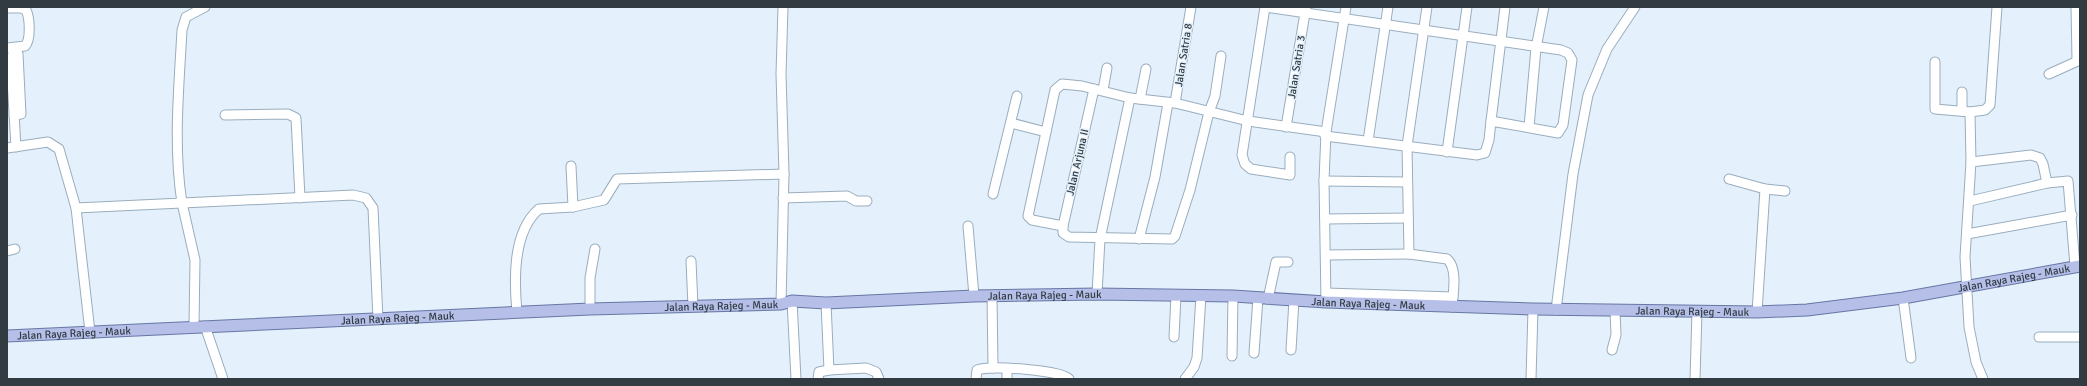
<svg xmlns="http://www.w3.org/2000/svg" width="2087" height="386" font-family="Signika,sans-serif">
	<style>
		.lines { fill: none; stroke-linecap: round; stroke-linejoin: round }
		.minor-casing { stroke: #99adbe; stroke-width: 11 }
		.major-casing { stroke: #6776a4; stroke-width: 13 }
		.minor { stroke: #fff; stroke-width: 9 }
		.major { stroke: #b5bfe8; stroke-width: 11 }
		.labels { text-anchor: middle; stroke-width: 3; stroke-linejoin: round; paint-order: stroke }
		.street-label { font-size: 11px; fill: #323b42; stroke: #e4f1fc }
	</style>
	<rect width="100%" height="100%" fill="#e4f1fc"/>
	<g class="lines">
		<!-- minor casing -->
		<g class="minor-casing">
			<g id="minor">
				<path d="M1265,7L1561,50L1568,53L1572,60L1563,125L1558,133L1491,121L1489,140L1485,153L1477,155L1325,136"/>
				<path d="M1265,7L1242,155L1245,164L1251,169L1290,175V157"/>
				<path d="M1427,7L1407,146L1409,254L1447,259C1458,268 1453,294 1452,307"/>
				<path d="M2076,7L2077,60"/>
				<path d="M7,8H21L26,10C30,18 31,40 25,46L7,48"/>
				<path d="M14,48L11,63L16,147"/>
				<path d="M1935,62V109L1970,112"/>
				<path d="M2049,74L2080,60"/>
				<path d="M1094,89L1063,226V233L1069,237L1172,239L1175,236L1190,190L1209,112L1215,96L1221,56"/>
				<path d="M1103,90L1107,68"/>
				<path d="M1962,92V111"/>
				<path d="M1140,99L1146,69"/>
				<path d="M1175,103L1191,7"/>
				<path d="M14,115L21,114L18,54L14,48"/>
				<path d="M225,115L288,114L296,118L300,198"/>
				<path d="M1491,121L1505,7"/>
				<path d="M1011,123L1046,132"/>
				<path d="M1286,127L1306,7"/>
				<path d="M1529,127L1536,48L1544,7"/>
				<path d="M1368,141L1388,7"/>
				<path d="M7,148L48,142L59,149L76,208L90,332"/>
				<path d="M1447,152L1467,7"/>
				<path d="M1971,162L2031,155L2040,158L2043,164L2047,183"/>
				<path d="M571,166L573,207"/>
				<path d="M1729,179L1765,189L1785,191"/>
				<path d="M1324,181L1407,182"/>
				<path d="M993,194L1017,96"/>
				<path d="M783,198L847,196L856,201H867"/>
				<path d="M1970,201L2047,183L2068,181L2075,266"/>
				<path d="M76,208L182,203C173,146 179,87 182,30L186,17L205,7"/>
				<path d="M1325,219L1408,218"/>
				<path d="M968,226L974,296"/>
				<path d="M1063,226L1032,220L1028,216L1055,90L1062,84L1082,86L1130,98L1175,103L1248,121L1326,132"/>
				<path d="M1967,234L2072,215"/>
				<path d="M1139,239L1155,177L1168,103"/>
				<path d="M7,251L15,249"/>
				<path d="M1326,255L1409,254"/>
				<path d="M691,261L693,306"/>
				<path d="M1326,293L1453,297"/>
				<path d="M1097,294L1100,239L1130,98"/>
				<path d="M992,296L993,368"/>
				<path d="M1903,298L1911,358"/>
				<path d="M1268,299L1276,262H1288"/>
				<path d="M792,301L796,379"/>
				<path d="M1326,302L1324,181L1326,132L1346,7"/>
				<path d="M826,303L829,370L866,368L876,372L879,379"/>
				<path d="M781,304L784,174L781,74L783,7"/>
				<path d="M590,309V278L595,249"/>
				<path d="M1556,310L1573,174L1588,95L1607,49L1635,7"/>
				<path d="M517,312C514,281 512,232 539,209L573,207L604,200L617,179L784,174"/>
				<path d="M1757,312L1765,189"/>
				<path d="M194,326L195,260L182,203L353,195L366,198L373,208L378,319"/>
				<path d="M205,326L223,379"/>
				<path d="M1174,337L1176,296"/>
				<path d="M2039,337H2080"/>
				<path d="M1291,350L1294,300"/>
				<path d="M1612,350L1616,335L1615,310"/>
				<path d="M1254,353L1258,298"/>
				<path d="M1232,356L1233,296"/>
				<path d="M1007,369V379"/>
				<path d="M818,379L819,372L829,370"/>
				<path d="M976,379L977,370C989,365 1062,370 1069,379"/>
				<path d="M1185,379L1194,367L1197,358L1201,296"/>
				<path d="M1531,379L1533,309"/>
				<path d="M1695,379L1697,311"/>
				<path d="M1983,379L1976,362L1969,327L1965,257L1971,162L1970,112L1985,110L1990,105L1997,7"/>
			</g>
		</g>
		<!-- major casing -->
		<g class="major-casing">
			<g id="major">
				<path id="s1" d="M7,336L590,309L781,304L792,301L826,303L974,296L1097,294L1233,296L1326,302L1533,309L1757,312L1807,310L1903,298L2080,266"/>
			</g>
		</g>
		<!-- minor -->
		<use href="#minor" class="minor"/>
		<!-- major -->
		<use href="#major" class="major"/>
	</g>
	<g class="labels">
		<!-- street labels -->
		<g class="street-label">
			<text transform="translate(1183 55) rotate(-81)" y="4">Jalan Satria 8</text>
			<text transform="translate(1296 67) rotate(-81)" y="4">Jalan Satria 3</text>
			<text transform="translate(1077 162) rotate(-77)" y="4">Jalan Arjuna II</text>
			<text dy="4" stroke="none"><textPath href="#s1" startOffset="2011">Jalan Raya Rajeg - Mauk</textPath></text>
			<text dy="4" stroke="none"><textPath href="#s1" startOffset="1039">Jalan Raya Rajeg - Mauk</textPath></text>
			<text dy="4" stroke="none"><textPath href="#s1" startOffset="1363">Jalan Raya Rajeg - Mauk</textPath></text>
			<text dy="4" stroke="none"><textPath href="#s1" startOffset="715">Jalan Raya Rajeg - Mauk</textPath></text>
			<text dy="4" stroke="none"><textPath href="#s1" startOffset="1687">Jalan Raya Rajeg - Mauk</textPath></text>
			<text dy="4" stroke="none"><textPath href="#s1" startOffset="391">Jalan Raya Rajeg - Mauk</textPath></text>
			<text dy="4" stroke="none"><textPath href="#s1" startOffset="67">Jalan Raya Rajeg - Mauk</textPath></text>
		</g>
	</g>
	<!-- border -->
	<rect width="2087" height="386" fill="none" stroke="#323b42" stroke-width="16"/>
</svg>
